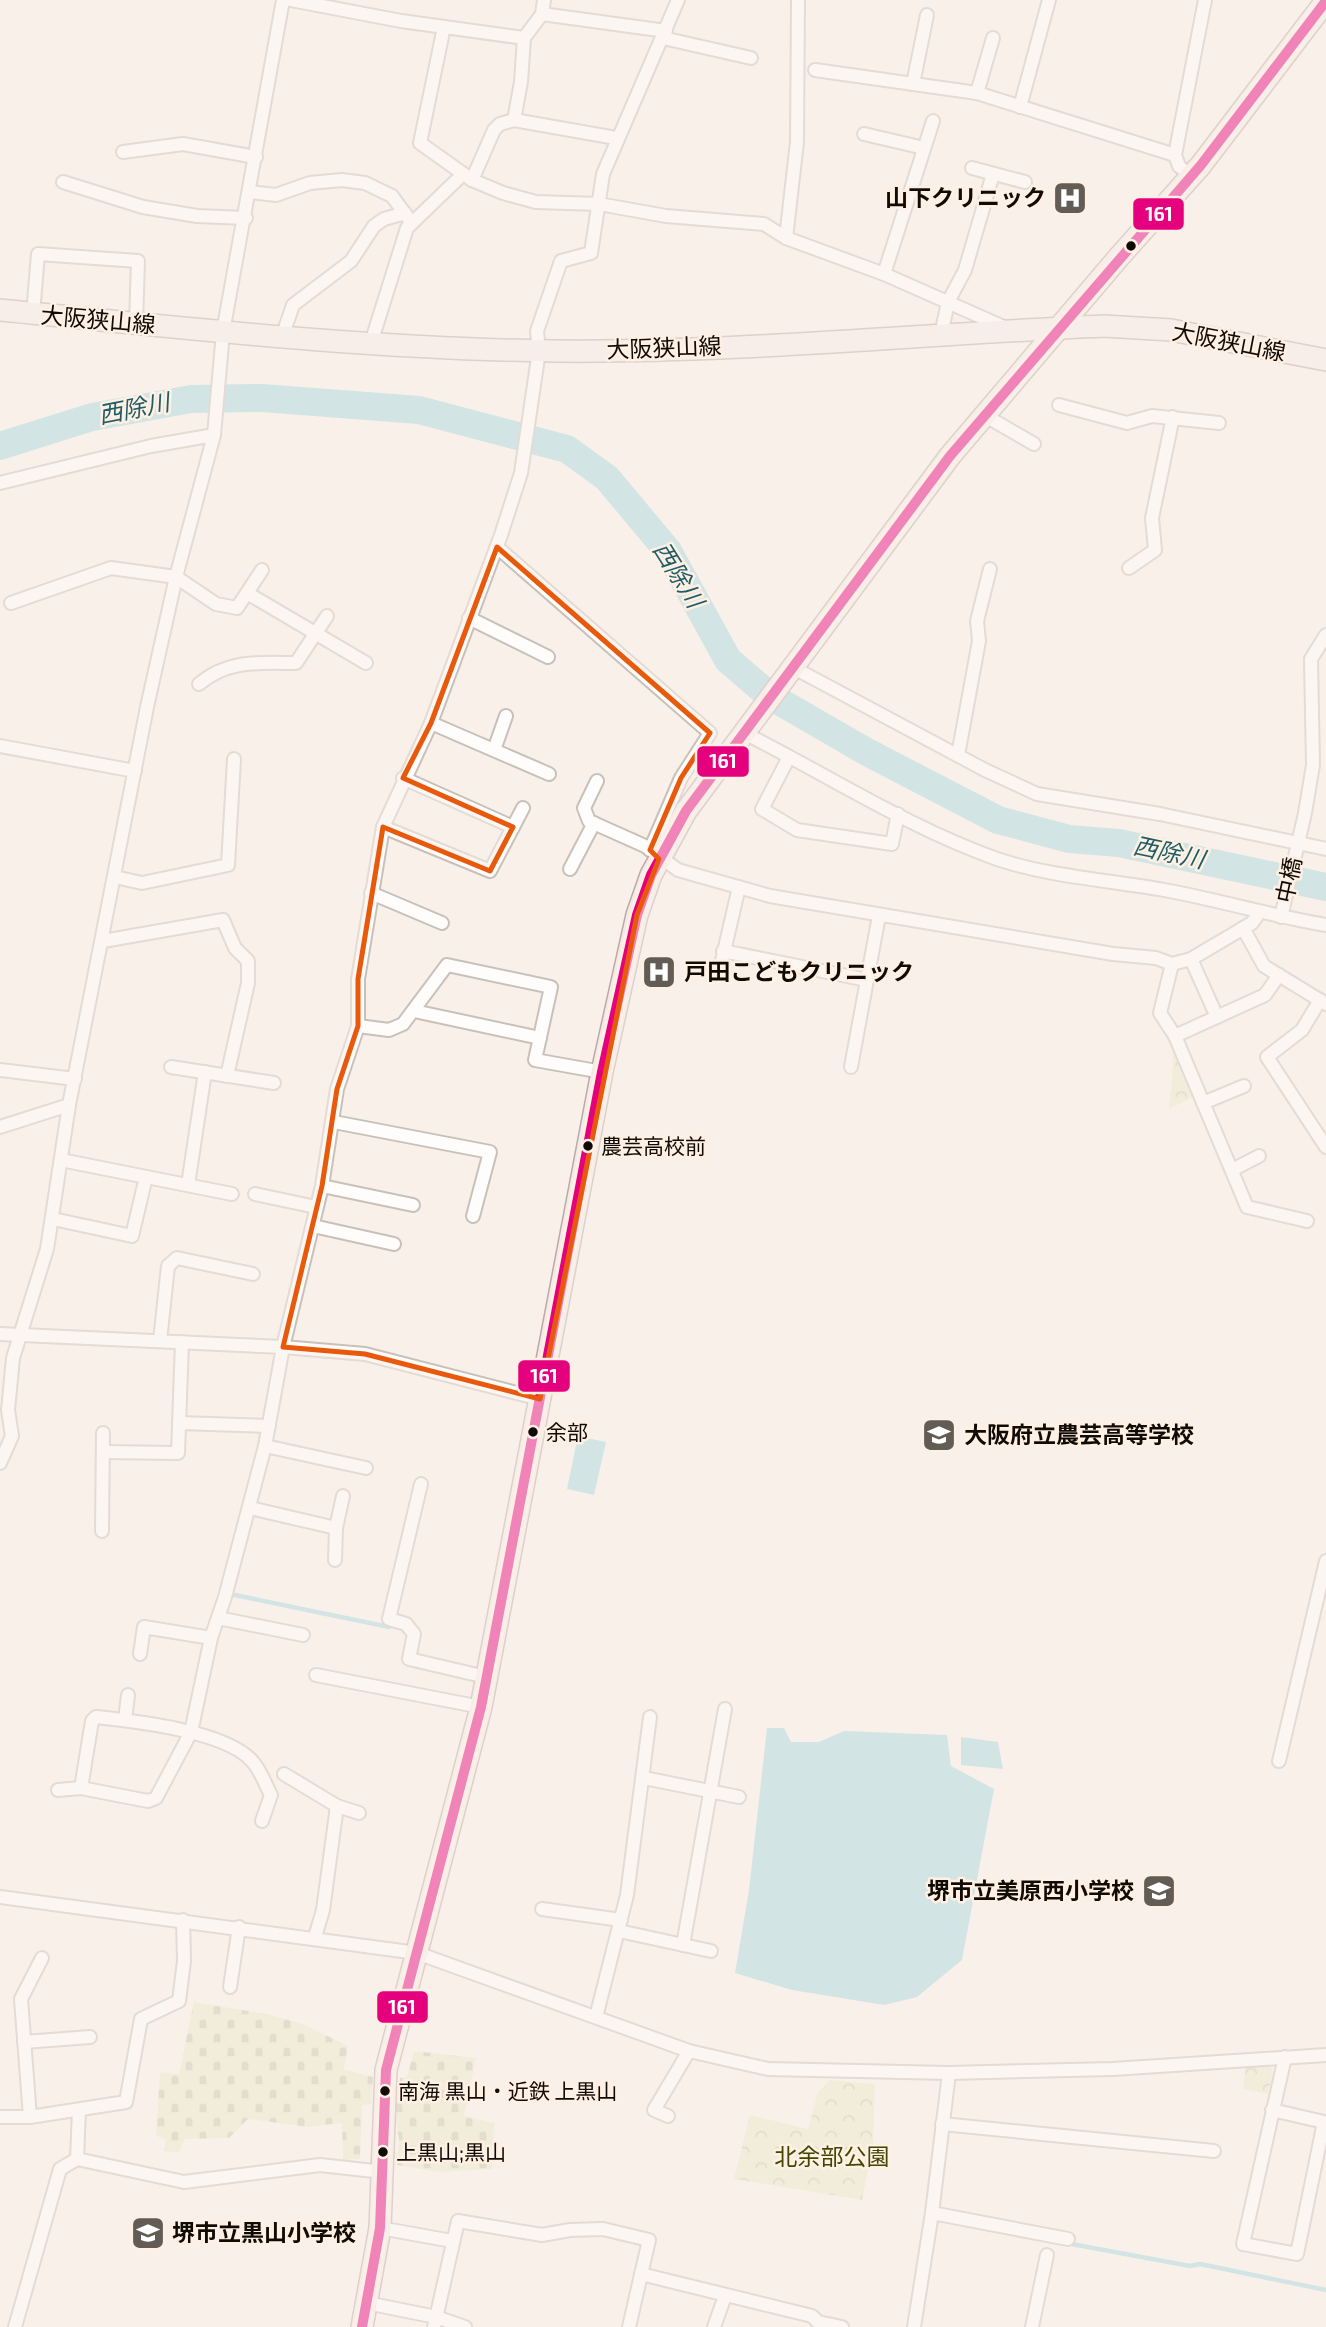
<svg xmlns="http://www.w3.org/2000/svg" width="1326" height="2327" font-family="'Exo 2','Noto Sans JP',sans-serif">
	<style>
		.cemetery { fill: url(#cemetery-stones) }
		.park { fill: url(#park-crowns) }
		.water { fill: #a4d6de }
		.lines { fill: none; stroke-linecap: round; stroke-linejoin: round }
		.stream { stroke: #a4d6de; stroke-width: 4.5 }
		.river { stroke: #a4d6de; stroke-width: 28 }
		.street-casing { stroke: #c8c1ba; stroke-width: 16 }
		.primary-casing { stroke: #bca9a5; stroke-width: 24 }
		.street { stroke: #fefdfc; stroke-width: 12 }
		.primary { stroke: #f4eae9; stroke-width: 21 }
		.bus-1-casing { stroke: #fff0e3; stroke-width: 16 }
		.bus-1 { stroke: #e5007d; stroke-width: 10 }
		.marked { fill: none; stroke: #e8590c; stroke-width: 5; stroke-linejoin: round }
		.bus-dot { fill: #110b06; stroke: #fff0e3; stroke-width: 2.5 }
		.labels { text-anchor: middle; stroke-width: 5; stroke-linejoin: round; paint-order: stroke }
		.bus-label { font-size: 21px; fill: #110b06; stroke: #fff0e3; text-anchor: start }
		.poi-label { font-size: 23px; font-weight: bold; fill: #110b06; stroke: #fff0e3; text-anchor: start }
		.street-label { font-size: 23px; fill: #110b06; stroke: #fff0e3 }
		.park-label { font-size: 23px; fill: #414600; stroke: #fff0e3 }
		.water-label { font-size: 24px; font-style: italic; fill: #1f5e68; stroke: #fff0e3 }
		.line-badge { stroke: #fff0e3; stroke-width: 2.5 }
		.badge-label { font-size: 19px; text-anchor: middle; font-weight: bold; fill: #fff }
	</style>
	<defs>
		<pattern id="cemetery-stones" width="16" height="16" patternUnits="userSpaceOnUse" patternTransform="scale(1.75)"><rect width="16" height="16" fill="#e8e9c9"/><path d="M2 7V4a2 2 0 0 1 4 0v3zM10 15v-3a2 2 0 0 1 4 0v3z" fill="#c6c6ab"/></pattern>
		<pattern id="park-crowns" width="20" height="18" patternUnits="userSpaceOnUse" patternTransform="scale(1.75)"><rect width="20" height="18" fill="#e8e9c9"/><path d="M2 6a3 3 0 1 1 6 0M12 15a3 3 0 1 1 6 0" fill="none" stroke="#c6c6ab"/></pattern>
	</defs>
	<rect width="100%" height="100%" fill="#f9f1e9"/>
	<!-- cemetery -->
	<g class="cemetery">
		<path d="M194,2002L267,2014L303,2024L348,2046L344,2069L373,2077L371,2104L362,2105L360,2159L343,2160L342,2123L308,2127L248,2119L229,2138L185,2139L178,2153L164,2151L166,2139L156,2136L160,2072L179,2074Z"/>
		<path d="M414,2051L476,2058L464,2116L494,2123L492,2169L439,2172L397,2165L399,2140L395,2112L400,2078L407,2077Z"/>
	</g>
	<!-- park -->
	<g class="park">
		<path d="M1172,1050L1193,1097L1169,1109C1170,1089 1175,1071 1172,1050Z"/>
		<path d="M1269,2065L1273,2070L1268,2094L1243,2089L1245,2067Z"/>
		<path d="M830,2080L875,2084L873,2146L862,2200L734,2179L750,2115L808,2129L818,2092Z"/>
	</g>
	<!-- water -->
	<g class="water">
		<path d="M578,1436L606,1442L594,1495L567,1489Z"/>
		<path d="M767,1728H784L791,1742H819L844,1731L947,1735L951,1766L994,1789L962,1960L917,1997L884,2005L792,1990L735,1973L749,1890Z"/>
		<path d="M961,1737L998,1742L1003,1769L961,1765Z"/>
	</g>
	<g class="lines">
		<!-- stream -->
		<g class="stream">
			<path d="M235,1595L389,1627"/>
			<path d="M1066,2243L1190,2266L1200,2264L1326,2290"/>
		</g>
		<!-- river -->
		<path class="river" d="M0,446L92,417L191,399L262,398L419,410L567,449L607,478L668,551L728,660L770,696L867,752L998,820L1069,839L1119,843L1326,887"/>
		<!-- street casing -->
		<g class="street-casing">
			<g id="street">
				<path d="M291,0L401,21L524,38L542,14L544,0"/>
				<path d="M542,14L666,31"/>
				<path d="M444,27L420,143L472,180L503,193L536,202L599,204L666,216L764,224L786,238L797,142L798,0"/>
				<path d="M663,38L751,58"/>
				<path d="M815,70L977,93L1175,155"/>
				<path d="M913,84L927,15"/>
				<path d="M977,93L993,38"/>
				<path d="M1020,107L1049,0"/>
				<path d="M514,120L616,138"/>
				<path d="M864,134L924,148"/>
				<path d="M123,152L183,144L256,157"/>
				<path d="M972,168L1025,182"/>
				<path d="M1191,176L1179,166L1175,155L1205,0"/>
				<path d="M472,180L494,130L500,124L514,120L521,82L524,38"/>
				<path d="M63,182L143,207L197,216L246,218"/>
				<path d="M250,192L276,195L310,183L342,180L365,183L392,196L408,218"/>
				<path d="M786,238L884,274L1006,328"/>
				<path d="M884,274L933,121"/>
				<path d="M33,314L38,254L138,261L136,323"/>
				<path d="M941,335L948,302L965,270L993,174"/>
				<path d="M282,337L293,305L351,261L374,226L384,219L405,213"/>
				<path d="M371,343L407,228L463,174"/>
				<path d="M1059,405L1127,423L1152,416L1219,423"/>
				<path d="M984,415L1034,444"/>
				<path d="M0,483L151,446L214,435"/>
				<path d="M497,547L710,733L681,778L650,850"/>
				<path d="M1129,568L1155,550L1152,518L1173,417"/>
				<path d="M247,593L366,663"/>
				<path d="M11,603L111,568L176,577L216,604L237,608L262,570"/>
				<path d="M469,618L548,657"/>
				<path d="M794,668L985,770L1037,794L1160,814L1326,849"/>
				<path d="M199,684C228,659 260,663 296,663L327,616"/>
				<path d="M431,723L549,774"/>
				<path d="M744,733C826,774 909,828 997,859C1051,877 1109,880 1164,890C1219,900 1272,916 1326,925"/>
				<path d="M0,746L135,771"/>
				<path d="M494,750L506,716"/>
				<path d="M958,755L979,641L977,621L990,569"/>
				<path d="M789,757L762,809L797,830L892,844L898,814"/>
				<path d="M403,778L513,827"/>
				<path d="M597,781L584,808L589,821L645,846L678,870L770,896L1113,954L1156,958L1172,964L1191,959L1252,923L1259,913"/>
				<path d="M383,827L490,871L523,808"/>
				<path d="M570,869L594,823"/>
				<path d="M115,877L142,883L228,865L234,759"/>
				<path d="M371,893L442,923"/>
				<path d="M1281,917L1305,813L1313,765L1311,659L1326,635"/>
				<path d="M1243,928L1264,966L1326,1004"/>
				<path d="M103,941L223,920L235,948L248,961V983L227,1076"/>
				<path d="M723,951L867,980L879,916"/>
				<path d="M1191,959L1217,1017"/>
				<path d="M1172,964L1160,1013L1175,1036L1247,1207L1307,1221"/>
				<path d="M720,969L739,887"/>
				<path d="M1320,1000L1302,1030L1267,1057L1326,1147"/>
				<path d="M414,1011L540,1038"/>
				<path d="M358,1026L389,1030L403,1024L447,965L551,987L535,1060L602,1072"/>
				<path d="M1175,1036L1265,995L1279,975"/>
				<path d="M171,1067L274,1083"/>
				<path d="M851,1067L867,980"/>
				<path d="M0,1070L75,1079"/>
				<path d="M1203,1103L1244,1086"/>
				<path d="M334,1122L490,1152L473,1216"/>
				<path d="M0,1127L69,1105"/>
				<path d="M61,1160L232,1194"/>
				<path d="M1232,1170L1259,1156"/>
				<path d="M188,1185L205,1072"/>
				<path d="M322,1186L413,1205"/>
				<path d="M255,1194L316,1207"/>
				<path d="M53,1219L132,1236L146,1177"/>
				<path d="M313,1226L394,1244"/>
				<path d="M0,1334L283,1347L365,1354L540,1399"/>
				<path d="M160,1341L168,1266L177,1258L253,1274"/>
				<path d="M179,1423L269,1426"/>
				<path d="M265,1446L366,1468"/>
				<path d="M103,1452L178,1453L182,1342"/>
				<path d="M0,1463L12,1436L8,1410L13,1358L47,1249L69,1105L147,707L176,577L214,435L223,332L283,0"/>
				<path d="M421,1484L389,1619L406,1624L414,1634L409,1659L486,1677"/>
				<path d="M250,1508L336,1528"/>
				<path d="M102,1531L103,1433"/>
				<path d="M335,1560L336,1528L343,1496"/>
				<path d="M218,1618L303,1635"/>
				<path d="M140,1654L144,1627L211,1638"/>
				<path d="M316,1675L481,1707"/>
				<path d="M125,1720L128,1695"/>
				<path d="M1279,1761L1326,1561"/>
				<path d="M284,1774L337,1806L359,1813"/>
				<path d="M644,1778L739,1797"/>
				<path d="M81,1788L92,1721L96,1717C135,1721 226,1731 252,1761C260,1769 265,1784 271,1795L262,1821"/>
				<path d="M58,1790L81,1788L148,1801L156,1798L191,1732L211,1638L225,1597L265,1446L283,1347L322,1186L337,1089L358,1026V979L383,827L431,723L501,535L521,473L539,351L537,331L561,261L591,253L603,174L678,0"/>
				<path d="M0,1897L417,1953L689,2051L768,2069L949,2073L1113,2069L1326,2055"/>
				<path d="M542,1909L621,1920"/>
				<path d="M619,1931L711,1951"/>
				<path d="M315,1937L323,1910L337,1806"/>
				<path d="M683,1945L725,1709"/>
				<path d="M230,1987L239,1927"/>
				<path d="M596,2017L627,1895L650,1717"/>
				<path d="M24,2042L90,2037"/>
				<path d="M1272,2110L1324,2122L1297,2254L1243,2244L1285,2057"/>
				<path d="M668,2116L654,2110L689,2051"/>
				<path d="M0,2117H30L126,2102L141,2019L179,2001L184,1961L183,1920"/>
				<path d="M30,2117L21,1999L42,1958"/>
				<path d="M942,2124L1214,2151"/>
				<path d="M77,2159L184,2182L320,2165L383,2172"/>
				<path d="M932,2213L1068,2239"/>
				<path d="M380,2228L452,2241"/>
				<path d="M641,2274L812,2316L818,2322L842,2327"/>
				<path d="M367,2303L436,2317L465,2327"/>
				<path d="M15,2327L60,2169L77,2159L79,2110"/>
				<path d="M434,2327L458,2221L542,2235L570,2230L603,2229L649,2240L629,2327"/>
				<path d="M714,2327L725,2296"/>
				<path d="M914,2327L932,2213L949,2073"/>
				<path d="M1032,2327L1047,2255"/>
			</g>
		</g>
		<!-- primary casing -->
		<g class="primary-casing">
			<g id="primary">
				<path d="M0,310C184,328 369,349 554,351C738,353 921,334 1104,326L1171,330L1326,360"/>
				<path d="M362,2327L380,2228L386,2070L481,1707L602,1072L637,915L651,875L686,811L950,456L1119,257L1201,165L1326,1"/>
			</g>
		</g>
		<!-- street -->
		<use href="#street" class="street"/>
		<!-- primary -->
		<use href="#primary" class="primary"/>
		<!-- bus-1 casing -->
		<g class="bus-1-casing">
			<path id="bus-1" d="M362,2327L380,2228L386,2070L481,1707L602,1072L637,915L651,875L686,811L950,456L1201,165L1326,1"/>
		</g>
		<!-- bus-1 -->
		<use href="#bus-1" class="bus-1"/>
	</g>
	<!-- marked area -->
	<path d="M0 0H1326V2327H0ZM497,547L710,733L681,778L650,850L659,859L637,915L540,1399L365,1354L283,1347L322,1186L337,1089L358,1026V979L383,827L490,871L513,827L403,778L431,723Z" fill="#f9f1e9" fill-opacity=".55" fill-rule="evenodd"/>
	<path class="marked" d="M497,547L710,733L681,778L650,850L659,859L637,915L540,1399L365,1354L283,1347L322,1186L337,1089L358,1026V979L383,827L490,871L513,827L403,778L431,723Z"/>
	<!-- icons -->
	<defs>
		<g id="hospital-square" transform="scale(1.75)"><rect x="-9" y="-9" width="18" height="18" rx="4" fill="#625c55" stroke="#fff0e3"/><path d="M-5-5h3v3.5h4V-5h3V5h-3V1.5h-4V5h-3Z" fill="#fff"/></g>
		<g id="school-square" transform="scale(1.75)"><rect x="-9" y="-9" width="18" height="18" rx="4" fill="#625c55" stroke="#fff0e3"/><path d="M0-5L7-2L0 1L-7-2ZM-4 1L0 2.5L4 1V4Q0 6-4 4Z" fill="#fff"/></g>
	</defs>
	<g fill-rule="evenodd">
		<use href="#hospital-square" x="1070" y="198"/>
		<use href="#hospital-square" x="659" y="972"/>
		<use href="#school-square" x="939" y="1435"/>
		<use href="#school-square" x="1159" y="1891"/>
		<use href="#school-square" x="148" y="2233"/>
	</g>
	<!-- markers -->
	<g class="bus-dot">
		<circle cx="1131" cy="246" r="6"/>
		<circle cx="588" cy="1146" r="6"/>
		<circle cx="533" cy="1432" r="6"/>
		<circle cx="385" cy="2091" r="6"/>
		<circle cx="383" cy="2152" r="6"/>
	</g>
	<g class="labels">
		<!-- bus labels -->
		<g class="bus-label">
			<text x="601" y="1154">農芸高校前</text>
			<text x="546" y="1440">余部</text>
			<text x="398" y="2099">南海 黒山・近鉄 上黒山</text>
			<text x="396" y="2160">上黒山;黒山</text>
		</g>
		<!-- poi labels -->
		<g class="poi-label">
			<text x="1046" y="206" text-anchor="end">山下クリニック</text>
			<text x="684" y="980">戸田こどもクリニック</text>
			<text x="964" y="1443">大阪府立農芸高等学校</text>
			<text x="1134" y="1899" text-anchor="end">堺市立美原西小学校</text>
			<text x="172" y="2241">堺市立黒山小学校</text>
		</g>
		<!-- street labels -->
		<g class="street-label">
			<text transform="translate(98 320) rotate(5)" y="8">大阪狭山線</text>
			<text transform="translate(1229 342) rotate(11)" y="8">大阪狭山線</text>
			<text transform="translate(664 348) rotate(-2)" y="8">大阪狭山線</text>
			<text transform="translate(1289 880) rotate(-78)" y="8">中橋</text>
		</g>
		<!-- park labels -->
		<g class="park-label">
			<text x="832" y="2165">北余部公園</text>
		</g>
		<!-- water labels -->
		<g class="water-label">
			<text transform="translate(134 409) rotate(-11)" y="8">西除川</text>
			<text transform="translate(678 575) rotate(58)" y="8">西除川</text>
			<text transform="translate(1169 853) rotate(12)" y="8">西除川</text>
		</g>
	</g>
	<g class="line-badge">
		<rect x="1132" y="197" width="53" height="34" rx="7" fill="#e5007d"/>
		<rect x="696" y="745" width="54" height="33" rx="7" fill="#e5007d"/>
		<rect x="517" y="1359" width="54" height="34" rx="7" fill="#e5007d"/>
		<rect x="376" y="1990" width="53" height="34" rx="7" fill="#e5007d"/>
	</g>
	<g class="badge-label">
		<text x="1159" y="221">161</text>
		<text x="723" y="768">161</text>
		<text x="544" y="1383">161</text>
		<text x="402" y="2014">161</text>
	</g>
</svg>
